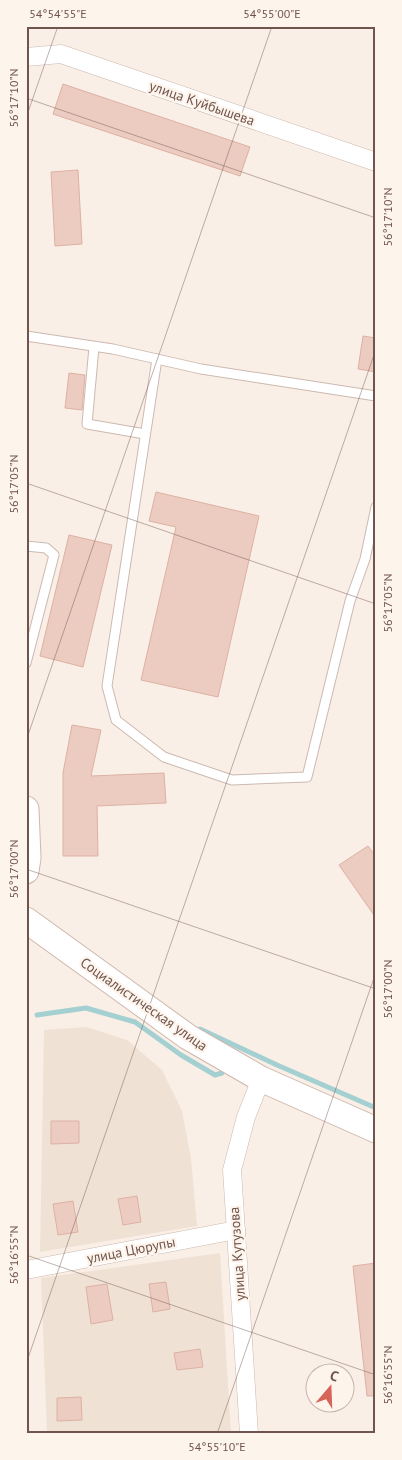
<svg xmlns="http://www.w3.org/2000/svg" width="402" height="1460" font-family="'PT Sans',sans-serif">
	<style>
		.residential { fill: #f0e1d5 }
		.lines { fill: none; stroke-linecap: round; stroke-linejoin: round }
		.stream { stroke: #a4d0d2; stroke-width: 5 }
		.building { fill: #ecccc0; stroke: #ddb1a3 }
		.lane-casing { stroke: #ccb9b0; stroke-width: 11 }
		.street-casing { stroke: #ccb9b0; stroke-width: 19 }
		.secondary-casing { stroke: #ceb8ae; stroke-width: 27 }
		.lane { stroke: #fff; stroke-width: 9 }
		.street { stroke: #fff; stroke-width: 18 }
		.secondary { stroke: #fff; stroke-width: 25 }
		.ticks { fill: none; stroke: #70554e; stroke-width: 1; stroke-opacity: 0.45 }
		.labels { text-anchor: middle; stroke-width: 4.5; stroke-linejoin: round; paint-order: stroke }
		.street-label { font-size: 14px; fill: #70554e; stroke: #fdf4ec }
		.neatline { fill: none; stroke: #70554e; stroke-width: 2 }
		.ticks-label { font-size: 12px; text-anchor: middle; fill: #70554e }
	</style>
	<rect width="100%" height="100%" fill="#faefe6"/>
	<!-- residential -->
	<g class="residential">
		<path d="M87,1027L127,1040L162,1070L182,1111L191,1158L197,1226L40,1252L44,1030Z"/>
		<path d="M220,1253L231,1434H47L41,1278Z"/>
	</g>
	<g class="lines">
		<!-- stream -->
		<g class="stream">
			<path d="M37,1015L86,1008L135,1022L181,1055L215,1075L222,1073"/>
			<path d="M200,1029L277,1065L376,1108"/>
		</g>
	</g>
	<!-- building -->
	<g class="building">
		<path d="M63,84L250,147L240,176L53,114Z"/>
		<path d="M78,170L82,244L55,246L51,172Z"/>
		<path d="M363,336L376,338V372L358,369Z"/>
		<path d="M69,373L85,375L82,410L65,408Z"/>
		<path d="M156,492L259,516L218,697L141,680L176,527L149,521Z"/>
		<path d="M69,535L112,545L83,667L40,656Z"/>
		<path d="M72,725L101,730L91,776L164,773L166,803L97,806L98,856H63V773Z"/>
		<path d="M368,846L376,857V918L339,865Z"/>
		<path d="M51,1121H79V1143L51,1144Z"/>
		<path d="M137,1196L141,1222L123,1225L118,1199Z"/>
		<path d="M73,1201L78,1232L58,1235L53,1204Z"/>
		<path d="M376,1263V1396H367L353,1266Z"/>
		<path d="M166,1282L170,1309L153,1312L149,1284Z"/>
		<path d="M107,1284L113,1320L91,1324L86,1287Z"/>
		<path d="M200,1349L203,1367L177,1370L174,1353Z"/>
		<path d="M81,1397L82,1420L57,1421V1398Z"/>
	</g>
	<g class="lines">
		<!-- lane casing -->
		<g class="lane-casing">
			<g id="lane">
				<path d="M26,336L113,349L201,369L376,396"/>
				<path d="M94,347L87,424L145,434"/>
				<path d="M157,359L107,686L116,720L164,757L232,780L307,777L350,601L365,559L376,507"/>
				<path d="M26,546L46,548L54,555L26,663"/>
			</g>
		</g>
		<!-- street casing -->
		<g class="street-casing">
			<g id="street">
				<path d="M26,57L61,54L376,162"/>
				<path d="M26,1270L236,1230"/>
				<path d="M249,1434L232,1170L246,1117L261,1079"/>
			</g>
		</g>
		<!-- secondary casing -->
		<g class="secondary-casing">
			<g id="secondary">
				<path d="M26,809L28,858L26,871"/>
				<path d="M26,920L188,1037L261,1079L376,1130"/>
			</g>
		</g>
		<!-- lane -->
		<use href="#lane" class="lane"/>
		<!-- street -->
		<use href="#street" class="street"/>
		<!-- secondary -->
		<use href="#secondary" class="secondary"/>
	</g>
	<!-- ticks -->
	<path class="ticks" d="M26,98L376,218M26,118L58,26M26,483L376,604M26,741L272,26M26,869L376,989M26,1255L376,1375M26,1364L376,349M217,1434L376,972"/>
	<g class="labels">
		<!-- street labels -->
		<g class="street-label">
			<text transform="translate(202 103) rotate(19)" y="5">улица Куйбышева</text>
			<text transform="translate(144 1004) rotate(35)" y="5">Социалистическая улица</text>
			<text transform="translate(131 1250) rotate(-11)" y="5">улица Цюрупы</text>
			<text transform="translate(237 1254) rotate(-94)" y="5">улица Кутузова</text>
		</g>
	</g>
	<!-- border -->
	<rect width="402" height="1460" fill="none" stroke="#fdf4ec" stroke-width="55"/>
	<!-- north arrow -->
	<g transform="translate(330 1388) rotate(19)"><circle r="24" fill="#fdf4ec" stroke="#c5b4ad"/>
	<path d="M0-4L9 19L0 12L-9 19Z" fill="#d66458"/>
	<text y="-8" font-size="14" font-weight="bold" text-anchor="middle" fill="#70554e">С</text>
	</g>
	<rect x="28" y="28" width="346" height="1404" class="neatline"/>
	<g class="ticks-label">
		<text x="58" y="18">54°54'55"E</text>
		<text x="272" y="18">54°55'00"E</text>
		<text transform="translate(14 98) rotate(-90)" y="4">56°17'10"N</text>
		<text transform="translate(388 217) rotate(-90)" y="4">56°17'10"N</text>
		<text transform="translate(14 484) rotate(-90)" y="4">56°17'05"N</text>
		<text transform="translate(388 603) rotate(-90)" y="4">56°17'05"N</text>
		<text transform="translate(14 869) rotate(-90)" y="4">56°17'00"N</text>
		<text transform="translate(388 989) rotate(-90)" y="4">56°17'00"N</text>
		<text transform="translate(14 1255) rotate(-90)" y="4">56°16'55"N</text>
		<text transform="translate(388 1375) rotate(-90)" y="4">56°16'55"N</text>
		<text x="217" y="1451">54°55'10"E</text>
	</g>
</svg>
